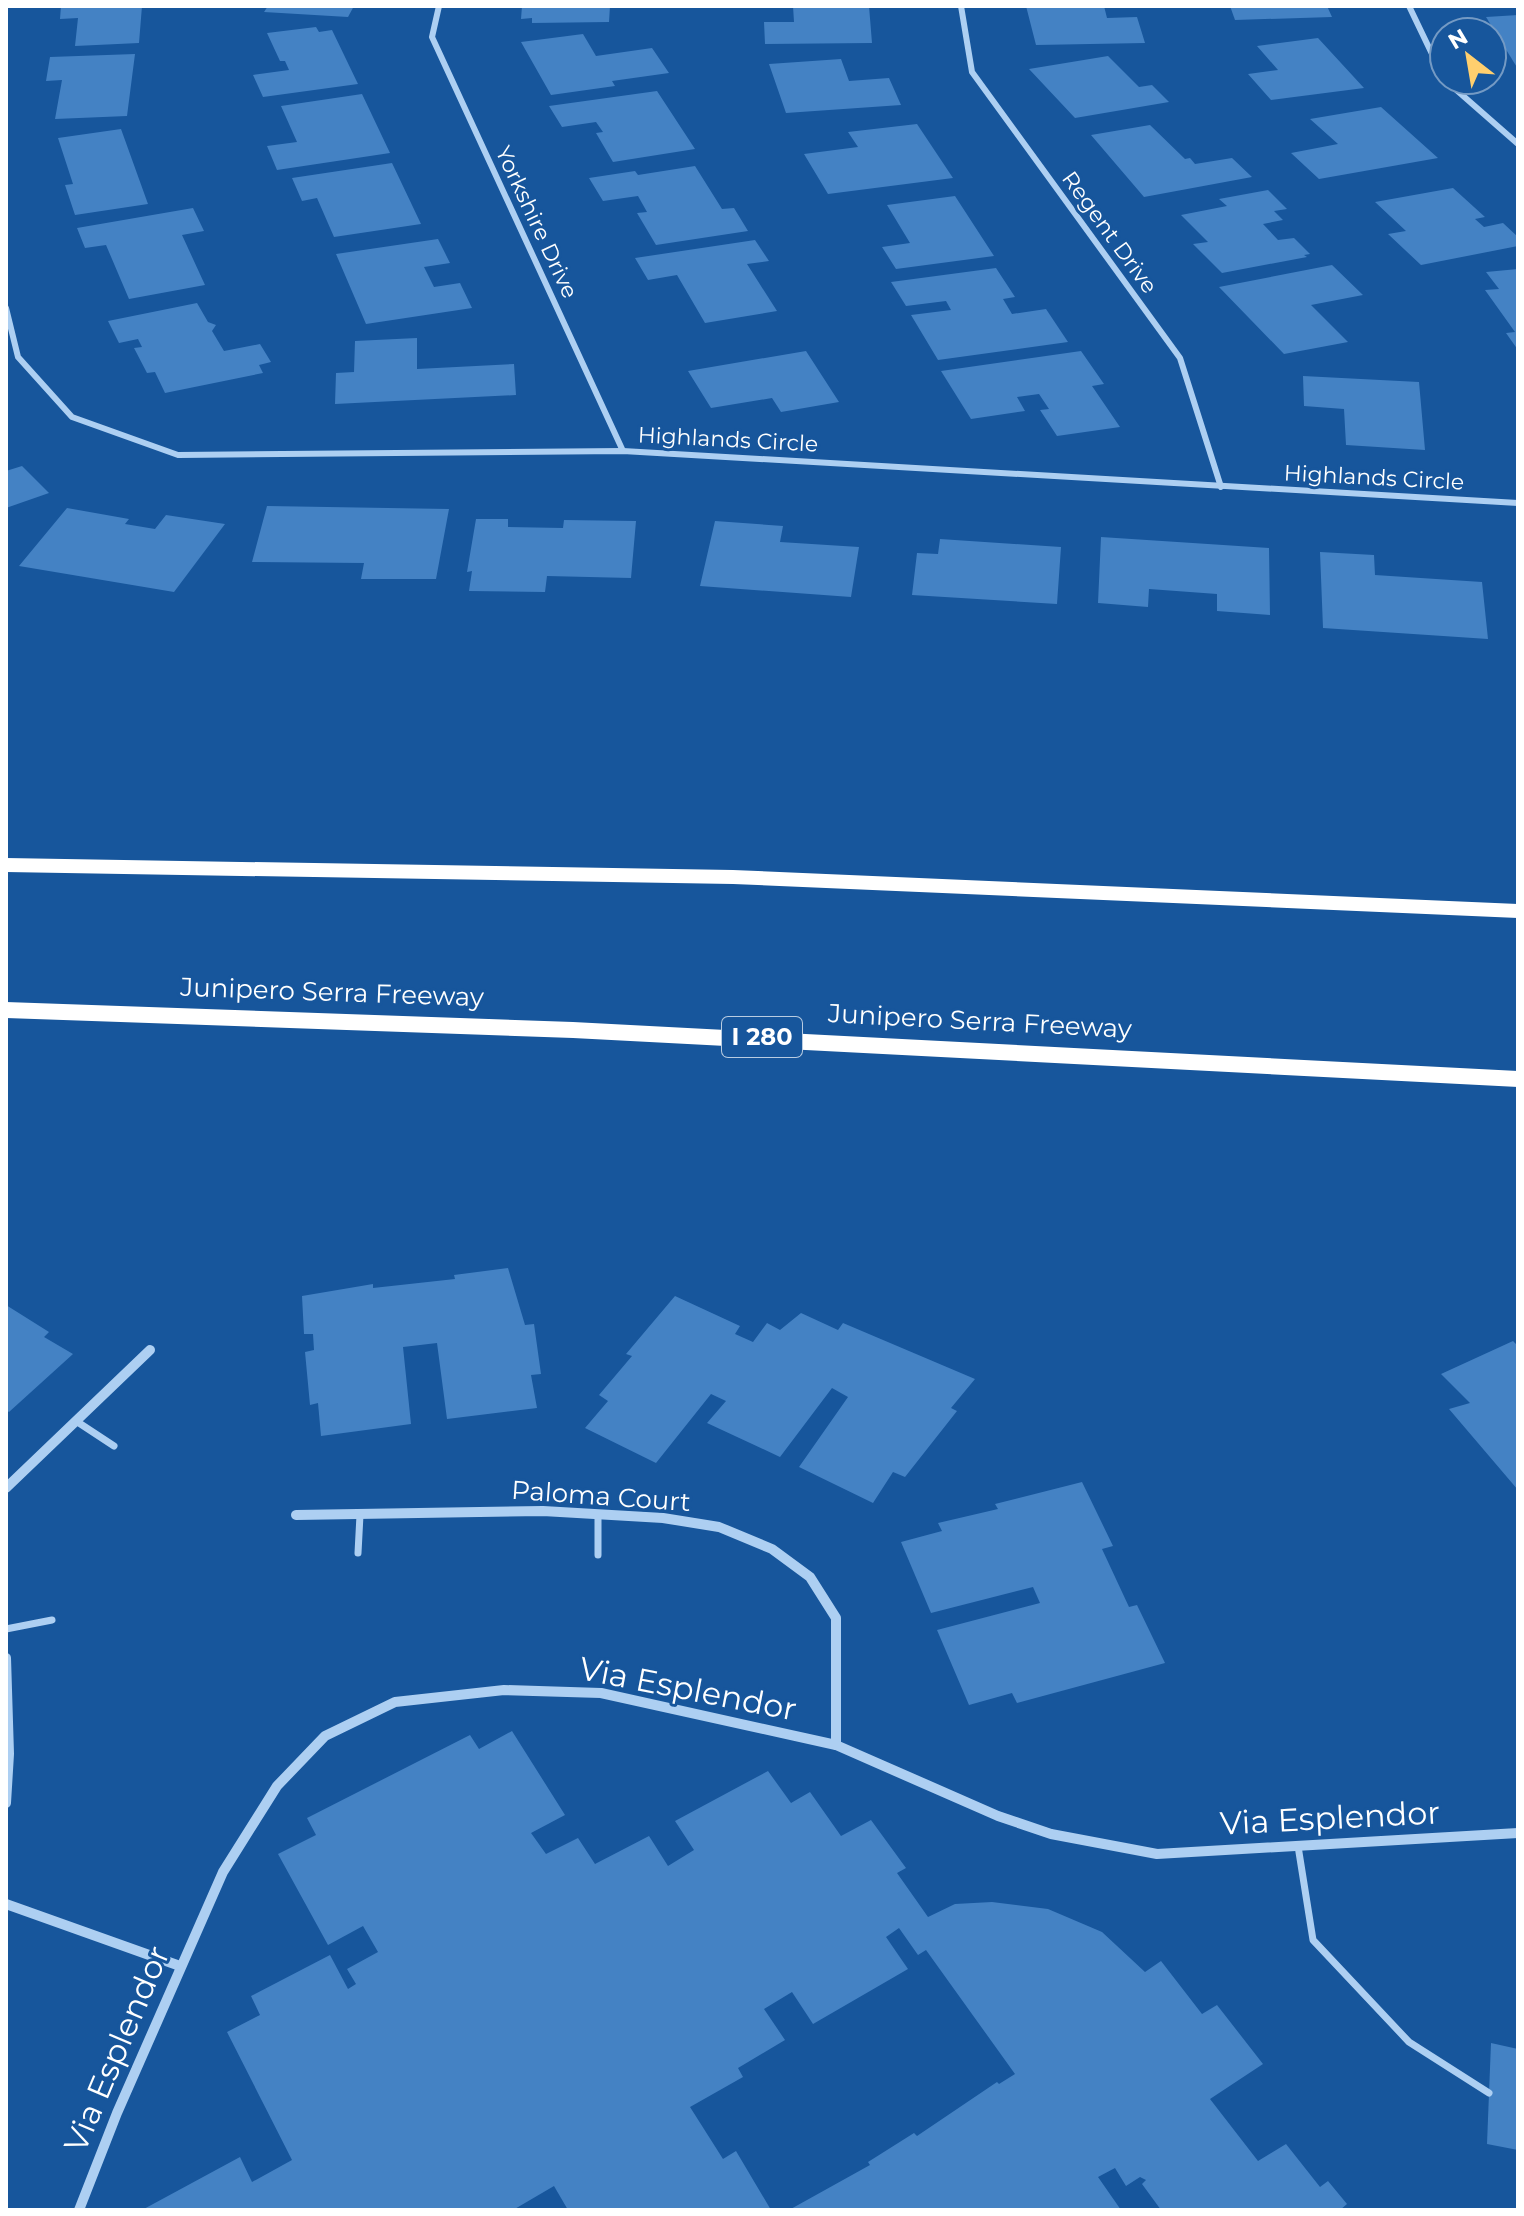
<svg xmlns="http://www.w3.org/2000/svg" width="1524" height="2216" font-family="Montserrat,sans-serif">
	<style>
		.building { fill: #4482c4 }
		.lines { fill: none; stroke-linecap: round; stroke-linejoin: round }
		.lane { stroke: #adcff2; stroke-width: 7 }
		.street-far1 { stroke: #adcff2; stroke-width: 6 }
		.street { stroke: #adcff2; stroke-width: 10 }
		.highway { fill: #fff; fill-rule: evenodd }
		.labels { text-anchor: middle; stroke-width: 6; stroke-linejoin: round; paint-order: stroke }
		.far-street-label { font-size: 22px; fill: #fff; stroke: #17569c }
		.shield { fill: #17569c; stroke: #b9cce1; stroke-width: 2 }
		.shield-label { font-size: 24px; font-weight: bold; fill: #fff }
		.street-label { font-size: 26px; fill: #fff; stroke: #17569c }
		.near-street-label { font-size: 32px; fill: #fff; stroke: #17569c }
	</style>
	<rect width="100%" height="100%" fill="#17569c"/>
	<!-- building -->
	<g class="building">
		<path d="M61,6H142L139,43L75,46L78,18L60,19Z"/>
		<path d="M268,6H354L348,17L264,12Z"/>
		<path d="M522,6H610L609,22L532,23V18L521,19Z"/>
		<path d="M793,6H869L872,43L765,44L764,22H794Z"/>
		<path d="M1026,6H1104L1107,18L1137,17L1145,43L1036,45Z"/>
		<path d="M1230,6H1327L1332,17L1235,20Z"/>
		<path d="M1518,15V69L1486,17Z"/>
		<path d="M316,27L319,32L332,30L358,84L263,97L253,75L289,70L285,61H280L267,33Z"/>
		<path d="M583,34L596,56L652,48L669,73L612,81L615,86L551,95L521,42Z"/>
		<path d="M1318,38L1364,88L1271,100L1248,74L1278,70L1257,46Z"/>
		<path d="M135,54L127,116L55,119L62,80L46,81L50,57Z"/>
		<path d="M1108,56L1139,87L1152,85L1169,102L1075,118L1029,69Z"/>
		<path d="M841,59L849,81L889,78L901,105L786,113L769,64Z"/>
		<path d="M657,91L695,149L613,162L596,133L603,132L596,122L562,127L549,106Z"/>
		<path d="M362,94L390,153L277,170L267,146L297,142L281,106Z"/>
		<path d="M1381,107L1438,158L1319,179L1291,153L1338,144L1310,119Z"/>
		<path d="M917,124L953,178L828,194L804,154L858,147L848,132Z"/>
		<path d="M1150,125L1185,159L1190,158L1195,164L1232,158L1252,177L1144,197L1091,135Z"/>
		<path d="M121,129L148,204L75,215L65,185L73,184L58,138Z"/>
		<path d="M392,163L421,224L334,237L317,198L302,201L292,178Z"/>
		<path d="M695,166L722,209L734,208L748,231L656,245L637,213L647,212L638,196L603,201L589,178L635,171L638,175Z"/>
		<path d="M1453,188L1485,217L1475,219L1484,227L1503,223L1518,237V246L1421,265L1388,234L1406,231L1375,202Z"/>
		<path d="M1268,190L1287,209L1274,211L1283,220L1263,224L1278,240L1294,238L1310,254L1304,255L1307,257L1222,273L1193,244L1208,242L1181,215L1227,206L1219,199Z"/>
		<path d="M955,196L994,256L896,269L882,247L910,243L887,205Z"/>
		<path d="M193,208L204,231L182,235L205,285L129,299L106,245L85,248L77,228Z"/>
		<path d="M438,239L450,263L424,267L434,287L460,283L472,308L366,324L336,254Z"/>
		<path d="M755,240L769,261L747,264L777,311L705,323L677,275L648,280L635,258Z"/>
		<path d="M1332,265L1363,295L1311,305L1348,342L1284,354L1219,287Z"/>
		<path d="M996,268L1015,297L1003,299L1012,314L1046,309L1068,342L938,360L911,315L951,310L946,301L906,306L891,282Z"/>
		<path d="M1518,269V350L1506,333L1515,332L1485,290L1499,289L1486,272Z"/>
		<path d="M197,303L208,322L216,325L212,331L224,351L260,344L271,362L259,365L263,373L165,393L155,372L147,373L134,348L142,347L138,339L119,343L108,321Z"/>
		<path d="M417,338V369L514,364L516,395L335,404L336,373L354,372L355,341Z"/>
		<path d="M806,351L839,402L781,412L772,398L711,408L688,371Z"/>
		<path d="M1081,351L1104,384L1092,386L1120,427L1057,436L1040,410L1049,409L1039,394L1017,397L1025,411L971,419L941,371Z"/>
		<path d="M1303,376L1419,382L1425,450L1346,445L1344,409L1304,406Z"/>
		<path d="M22,466L49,493L6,508V471Z"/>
		<path d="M267,506L449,509L436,579H361L364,563L252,562Z"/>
		<path d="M67,508L129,519L125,524L155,529L166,515L225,524L174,592L19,566Z"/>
		<path d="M476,519H508V527L563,528L564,520L636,521L631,578L547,576L545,592L469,591L472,571L467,572Z"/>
		<path d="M715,521L783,526L780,542L859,547L851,597L700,586Z"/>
		<path d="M1101,537L1269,548L1270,615L1217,611V594L1149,589L1148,607L1098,603Z"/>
		<path d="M940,539L1061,547L1057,604L912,595L917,553L938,554Z"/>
		<path d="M1320,552L1374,555L1375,575L1482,582L1488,639L1323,628Z"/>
		<path d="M508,1268L525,1325L534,1324L541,1374L531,1375L537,1408L447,1419L437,1343L403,1347L411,1424L321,1436L318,1403L310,1405L305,1352L314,1350L313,1334H304L302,1296L373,1284V1288L455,1279L454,1275Z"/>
		<path d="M675,1296L740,1326L735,1334L753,1342L767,1323L780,1330L801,1313L838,1330L843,1323L975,1379L951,1408L957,1411L905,1477L893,1472L873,1503L799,1467L848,1397L832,1388L780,1457L707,1423L726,1401L711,1394L656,1463L585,1428L608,1401L599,1395L632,1356L626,1354Z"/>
		<path d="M6,1305L49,1332L44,1337L73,1354L9,1412L6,1410Z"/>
		<path d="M1513,1341L1518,1346V1490L1449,1409L1470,1403L1441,1374Z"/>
		<path d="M1082,1482L1113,1546L1102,1549L1129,1607L1137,1605L1165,1663L1017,1703L1012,1693L969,1705L937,1630L1040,1603L1033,1587L931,1613L901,1542L942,1531L938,1523L998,1509L995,1504Z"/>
		<path d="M512,1731L565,1815L531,1833L546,1854L578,1838L595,1864L649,1836L668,1866L694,1850L675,1821L768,1771L791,1803L810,1792L841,1836L871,1820L906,1868L897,1873L928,1917L955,1904L992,1902L1048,1909L1102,1932L1145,1972L1161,1961L1202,2014L1217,2005L1263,2064L1210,2099L1258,2161L1286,2144L1320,2187L1328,2181L1347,2204L1340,2210H1161L1142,2184L1146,2180L1140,2177L1126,2186L1115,2168L1098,2177L1121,2210H789L870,2165L868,2162L914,2133L917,2136L997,2082L999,2084L1015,2074L926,1950L918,1955L899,1928L886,1937L908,1969L813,2024L792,1992L764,2009L785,2040L738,2068L743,2077L690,2107L723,2159L736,2151L771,2210H568L554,2186L513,2210H142L240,2157L252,2182L292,2160L227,2032L260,2015L251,1996L330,1955L348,1989L356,1984L347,1969L378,1952L363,1926L328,1945L278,1854L316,1835L307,1818L470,1735L479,1749Z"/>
		<path d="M1491,2043L1518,2049V2150L1487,2144Z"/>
	</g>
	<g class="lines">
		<!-- lane -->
		<g class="lane">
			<path d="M76,1421L114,1446"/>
			<path d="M598,1515V1555"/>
			<path d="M358,1553L360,1515"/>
			<path d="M6,1629L52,1620"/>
			<path d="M1298,1846L1313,1940L1409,2042L1489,2093"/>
		</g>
		<!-- street-far1 -->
		<g class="street-far1">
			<path d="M439,6L432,37L623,451"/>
			<path d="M961,6L972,72L1180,358L1221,487"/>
			<path d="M1409,6L1444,79"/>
			<path d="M1445,80L1518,144"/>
			<path d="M6,308L18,357L72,417L178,455L623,451L1518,503"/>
		</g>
		<!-- street -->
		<g class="street">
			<path d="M6,1488L150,1350"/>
			<path d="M296,1515L543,1511L663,1518L719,1527L772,1549L810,1577L836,1618V1745"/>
			<path d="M6,1658L9,1754L6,1803"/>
			<path d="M6,1904L180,1966"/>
			<path d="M79,2210L117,2113L223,1872L277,1786L325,1736L395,1702L504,1690L601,1693L836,1745L998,1816L1051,1834L1157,1854L1518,1833"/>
		</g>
		<!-- highway -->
		<g class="highway">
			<path d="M6,858L733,870L1518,904V918L733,884L6,872Z"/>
			<path d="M6,1002L573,1022L1518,1071V1087L573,1038L6,1018Z"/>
		</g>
	</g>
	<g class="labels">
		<!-- far-street labels -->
		<g class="far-street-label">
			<text transform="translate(537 222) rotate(65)" y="8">Yorkshire Drive</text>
			<text transform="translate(1110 232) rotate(54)" y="8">Regent Drive</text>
			<text transform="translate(728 439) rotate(3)" y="8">Highlands Circle</text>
			<text transform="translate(1374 477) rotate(3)" y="8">Highlands Circle</text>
		</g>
		<!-- shield labels -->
		<rect class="shield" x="722" y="1017" width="80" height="40" rx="6"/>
		<g class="shield-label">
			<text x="762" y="1045">I 280</text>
		</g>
		<!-- street labels -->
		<g class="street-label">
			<text transform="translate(332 992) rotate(2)" y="9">Junipero Serra Freeway</text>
			<text transform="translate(980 1021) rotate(3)" y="9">Junipero Serra Freeway</text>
			<text transform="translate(601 1496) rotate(4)" y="9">Paloma Court</text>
		</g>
		<!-- near-street labels -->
		<g class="near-street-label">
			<text transform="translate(688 1689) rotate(11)" y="11">Via Esplendor</text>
			<text transform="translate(1330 1818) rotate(-3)" y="11">Via Esplendor</text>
			<text transform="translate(117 2049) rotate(-67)" y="11">Via Esplendor</text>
		</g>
	</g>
	<!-- border -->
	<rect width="1524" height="2216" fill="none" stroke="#ffffff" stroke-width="16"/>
	<!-- north arrow -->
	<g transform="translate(1468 56) rotate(329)"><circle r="38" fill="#17569c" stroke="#749ac4" stroke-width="2"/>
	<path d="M0-6L14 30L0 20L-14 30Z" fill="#ffcf6e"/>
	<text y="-12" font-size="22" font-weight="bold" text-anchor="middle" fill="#ffffff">N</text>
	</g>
</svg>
